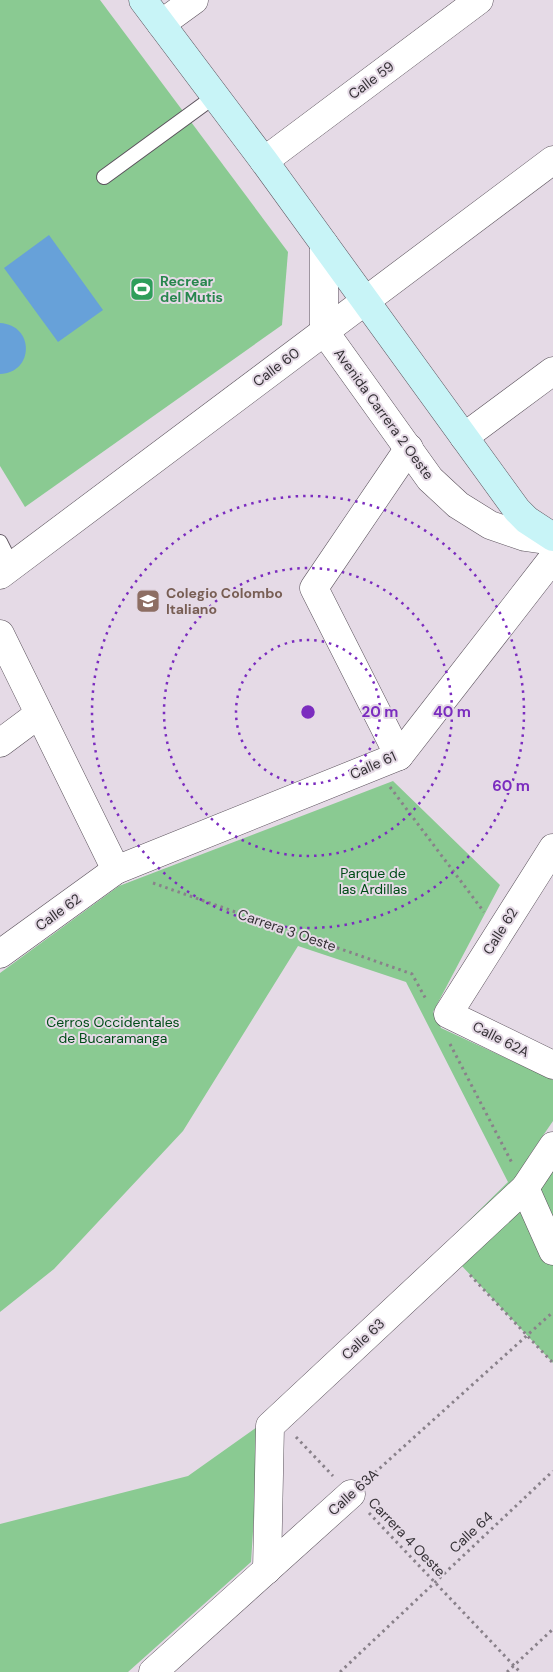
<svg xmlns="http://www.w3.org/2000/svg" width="553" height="1672" font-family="'DM Sans',sans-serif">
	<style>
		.green { fill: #8aca92 }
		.water { fill: #67a1d9 }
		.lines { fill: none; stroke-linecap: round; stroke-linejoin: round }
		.service-casing { stroke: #5b525c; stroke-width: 16 }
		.minor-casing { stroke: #5b525c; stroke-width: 29 }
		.tertiary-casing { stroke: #5b525c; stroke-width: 29 }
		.secondary-casing { stroke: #5b525c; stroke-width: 29 }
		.path { stroke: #89818a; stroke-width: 3; stroke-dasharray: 2.5 4; stroke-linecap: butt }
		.service { stroke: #fff; stroke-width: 14 }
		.minor { stroke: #fff; stroke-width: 28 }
		.tertiary { stroke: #fff; stroke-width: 28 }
		.secondary { stroke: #c8f4f7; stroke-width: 28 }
		.ring { fill: none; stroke: #7b2cbf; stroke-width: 2.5; stroke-dasharray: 2.5 5 }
		.labels { text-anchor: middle; stroke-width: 4; stroke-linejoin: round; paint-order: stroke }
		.street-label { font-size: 14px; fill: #343035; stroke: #e5dae6 }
		.leisure-label { font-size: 14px; font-weight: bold; fill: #27864d; stroke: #e5dae6; text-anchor: start }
		.education-label { font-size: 14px; font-weight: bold; fill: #785e54; stroke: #e5dae6; text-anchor: start }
		.park-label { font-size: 14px; fill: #004c18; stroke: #e5dae6 }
		.centre { fill: #7b2cbf; stroke: #e5dae6; stroke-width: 2.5 }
		.ring-label { font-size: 15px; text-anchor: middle; font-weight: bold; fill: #7b2cbf; stroke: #e5dae6; stroke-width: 4; stroke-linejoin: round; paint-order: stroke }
	</style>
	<rect width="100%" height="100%" fill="#e5dae6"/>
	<!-- green -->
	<g class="green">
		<path d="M0,0H100L288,252L282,325L25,507L0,466Z"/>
		<path d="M393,781L500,885L433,1012L441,1028L553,1080V1121L529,1156L553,1169V1363L461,1265L444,1245L508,1182L406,982L298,946L183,1131L54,1269L0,1312V973L119,886Z"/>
		<path d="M260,1425L251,1562L128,1672H0V1524L188,1476Z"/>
	</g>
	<!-- water -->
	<g class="water">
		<path d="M49,235L103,310L58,342L4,268Z"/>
		<path d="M0,323C35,325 34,373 0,374Z"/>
	</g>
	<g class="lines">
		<!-- service casing -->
		<g class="service-casing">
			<g id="service">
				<path d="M104,177L215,96"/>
				<path d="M0,542L12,566"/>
			</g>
		</g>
		<!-- minor casing -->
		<g class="minor-casing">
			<g id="minor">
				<path d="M161,24L194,0"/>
				<path d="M264,161L479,0"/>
				<path d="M324,244V331L430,479L458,505L490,525L525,537L553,541"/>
				<path d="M464,437L553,371"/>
				<path d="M0,575L553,160"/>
				<path d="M0,634L116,870"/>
				<path d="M0,743L39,714"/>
				<path d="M399,756L314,588L409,448"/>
				<path d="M553,848L448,1014L553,1065"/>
				<path d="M525,1188L553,1251"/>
				<path d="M267,1570L270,1426L525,1188L553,1146"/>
				<path d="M153,1672L351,1494"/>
			</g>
		</g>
		<!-- tertiary casing -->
		<g class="tertiary-casing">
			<path id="tertiary" d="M0,954L116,870L399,756L553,558"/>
		</g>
		<!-- secondary casing -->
		<g class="secondary-casing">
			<path id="secondary" d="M143,0L264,161L517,510L527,520L553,537"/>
		</g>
		<!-- path -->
		<g class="path">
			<path d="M390,787L484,912"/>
			<path d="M153,883L412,974L427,1001"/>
			<path d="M450,1044L512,1163"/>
			<path d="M470,1275L553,1363"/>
			<path d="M296,1437L333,1476"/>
			<path d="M370,1477L553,1312"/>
			<path d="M369,1513L520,1672"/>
			<path d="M340,1672L553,1471"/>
			<path d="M507,1672L553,1629"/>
		</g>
		<!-- service -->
		<use href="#service" class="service"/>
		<!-- minor -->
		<use href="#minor" class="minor"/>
		<!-- tertiary -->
		<use href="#tertiary" class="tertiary"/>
		<!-- secondary -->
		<use href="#secondary" class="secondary"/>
	</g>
	<!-- distance rings -->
	<g class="ring">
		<circle cx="308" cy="712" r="72"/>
		<circle cx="308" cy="712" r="144"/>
		<circle cx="308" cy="712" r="216"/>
	</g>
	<!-- icons -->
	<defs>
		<g id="stadium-square" transform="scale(1.25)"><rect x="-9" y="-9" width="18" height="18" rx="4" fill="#2e9e5b" stroke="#e5dae6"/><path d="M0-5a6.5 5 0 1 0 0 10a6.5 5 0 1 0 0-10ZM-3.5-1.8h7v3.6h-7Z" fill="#fff"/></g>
		<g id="school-square" transform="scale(1.25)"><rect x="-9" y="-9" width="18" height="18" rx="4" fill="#8d6e63" stroke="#e5dae6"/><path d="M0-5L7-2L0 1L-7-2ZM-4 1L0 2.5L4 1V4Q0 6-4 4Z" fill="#fff"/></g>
	</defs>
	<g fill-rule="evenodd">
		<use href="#stadium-square" x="142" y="289"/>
		<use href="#school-square" x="148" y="601"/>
	</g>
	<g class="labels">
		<!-- street labels -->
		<g class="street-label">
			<text transform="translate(371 80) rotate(-37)" y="5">Calle 59</text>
			<text transform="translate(276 367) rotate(-37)" y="5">Calle 60</text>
			<text transform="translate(384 414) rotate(54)" y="5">Avenida Carrera 2 Oeste</text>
			<text transform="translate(373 765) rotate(-24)" y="5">Calle 61</text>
			<text transform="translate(58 912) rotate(-36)" y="5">Calle 62</text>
			<text transform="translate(287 930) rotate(19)" y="5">Carrera 3 Oeste</text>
			<text transform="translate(500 931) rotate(-58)" y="5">Calle 62</text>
			<text transform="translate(501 1039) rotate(27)" y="5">Calle 62A</text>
			<text transform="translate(363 1339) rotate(-43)" y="5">Calle 63</text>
			<text transform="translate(353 1492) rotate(-42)" y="5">Calle 63A</text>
			<text transform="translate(471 1532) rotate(-43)" y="5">Calle 64</text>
			<text transform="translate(407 1537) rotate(46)" y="5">Carrera 4 Oeste</text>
		</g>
		<!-- leisure labels -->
		<g class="leisure-label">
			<text x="160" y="286">Recrear<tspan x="160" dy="16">del Mutis</tspan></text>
		</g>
		<!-- education labels -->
		<g class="education-label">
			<text x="166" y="598">Colegio Colombo<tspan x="166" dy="16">Italiano</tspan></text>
		</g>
		<!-- park labels -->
		<g class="park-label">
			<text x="373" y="878">Parque de<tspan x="373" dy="16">las Ardillas</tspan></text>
			<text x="113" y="1027">Cerros Occidentales<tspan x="113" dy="16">de Bucaramanga</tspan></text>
		</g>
	</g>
	<circle cx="308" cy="712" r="8" class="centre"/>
	<g class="ring-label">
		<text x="380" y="717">20 m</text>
		<text x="452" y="717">40 m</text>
		<text x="511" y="791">60 m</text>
	</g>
</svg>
